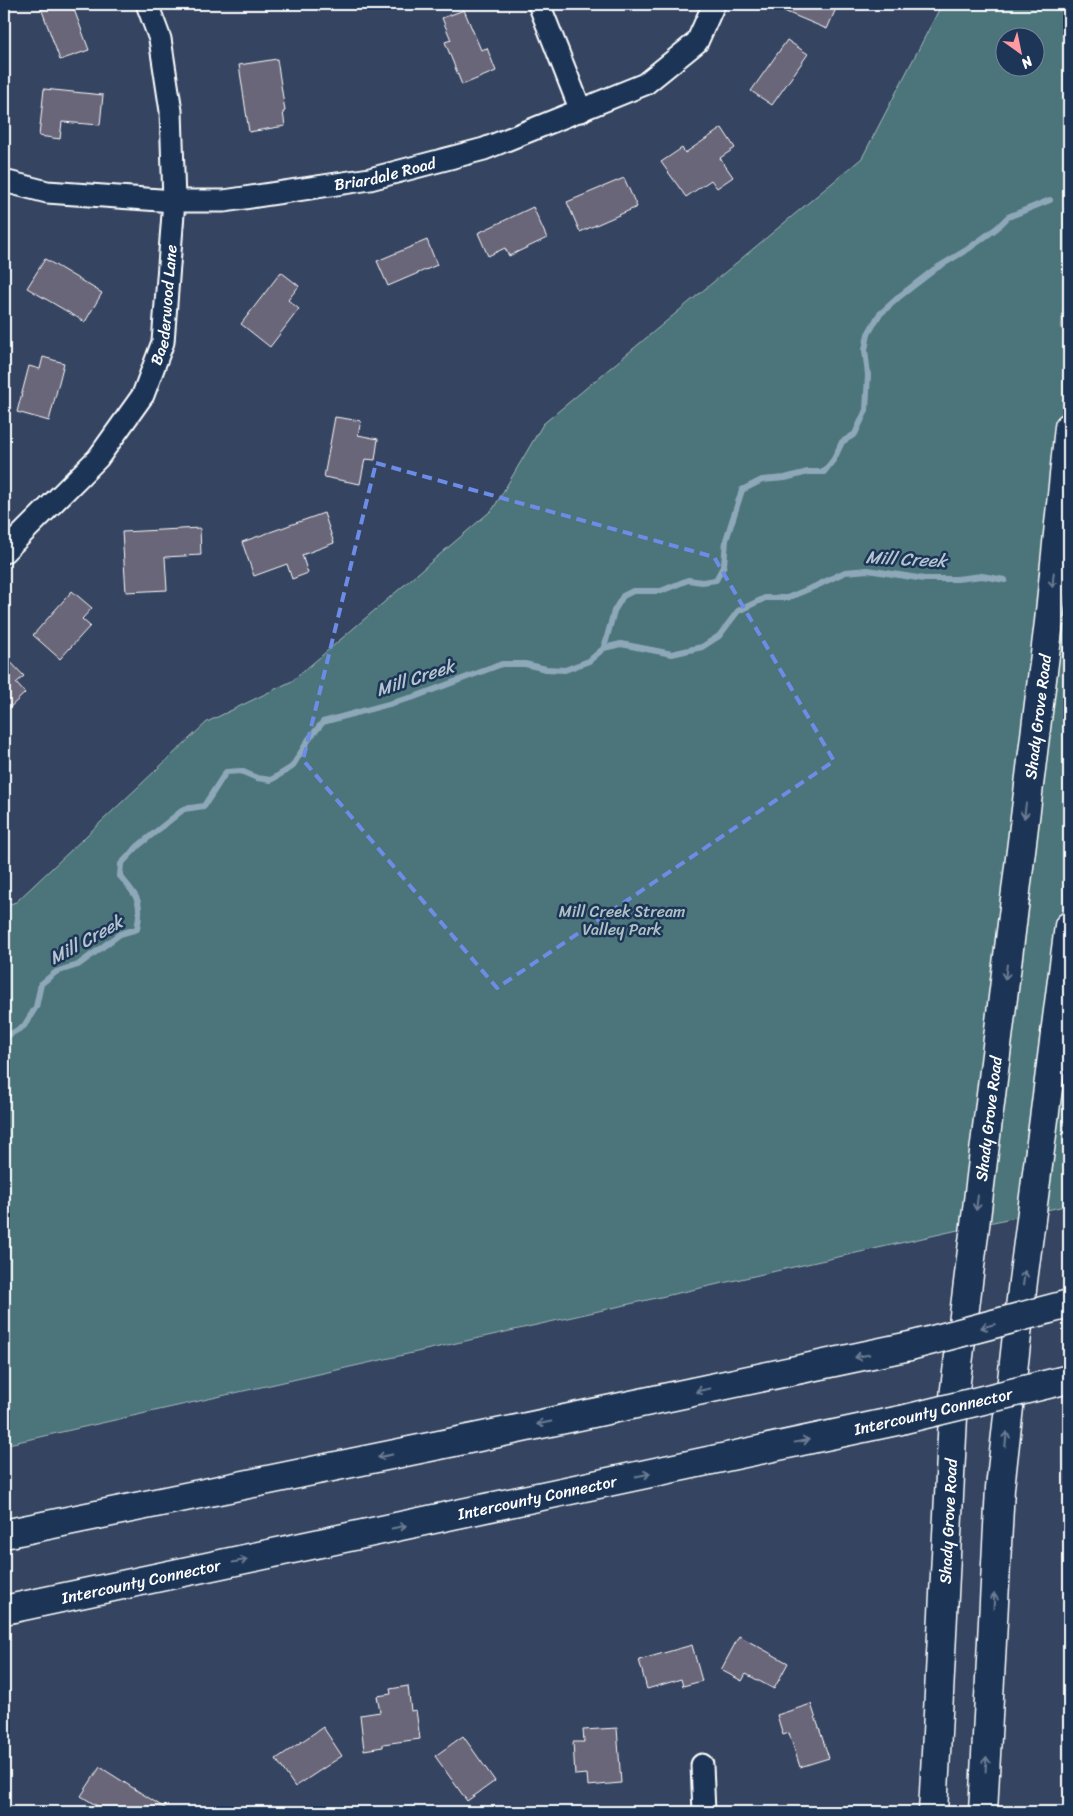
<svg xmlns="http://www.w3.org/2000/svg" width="1073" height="1816" font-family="Sriracha,sans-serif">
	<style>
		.green { fill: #4c757a; stroke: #a6babc; fill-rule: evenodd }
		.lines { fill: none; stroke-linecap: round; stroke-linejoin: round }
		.stream { stroke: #8ea8b9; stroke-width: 6 }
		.building { fill: #6b6679; stroke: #fff }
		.minor-casing { stroke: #fff; stroke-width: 25 }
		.primary-casing { stroke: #fff; stroke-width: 31 }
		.motorway-casing { stroke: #fff; stroke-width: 31 }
		.minor { stroke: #1d3557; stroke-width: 21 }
		.primary { stroke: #1d3557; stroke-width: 28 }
		.motorway { stroke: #1d3557; stroke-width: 28 }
		.motorway-bridge-casing { stroke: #fff; stroke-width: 31; stroke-linecap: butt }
		.motorway-bridge { stroke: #1d3557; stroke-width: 28 }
		.oneway { stroke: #6c7c92 }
		.marked { fill: none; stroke: #6c8ce6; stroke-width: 4; stroke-dasharray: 10 6; stroke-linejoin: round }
		.labels { text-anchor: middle; stroke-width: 5; stroke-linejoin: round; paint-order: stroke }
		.street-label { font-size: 16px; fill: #fff; stroke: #1d3557 }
		.park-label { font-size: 16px; fill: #aec1c3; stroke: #1d3557 }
		.water-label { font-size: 18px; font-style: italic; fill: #b4c5d0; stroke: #1d3557 }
	</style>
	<rect width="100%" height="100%" fill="#344461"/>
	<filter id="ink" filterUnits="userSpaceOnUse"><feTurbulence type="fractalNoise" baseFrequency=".02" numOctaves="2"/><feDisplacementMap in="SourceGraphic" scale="10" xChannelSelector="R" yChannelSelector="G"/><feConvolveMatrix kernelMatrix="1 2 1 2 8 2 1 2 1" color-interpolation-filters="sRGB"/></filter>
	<g filter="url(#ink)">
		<!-- green -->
		<path class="green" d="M942,4H1069V262L1061,329L1069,331V1205L4,1445V906L16,902L207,722L292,681L493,509L543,424L862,158ZM1006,38H1036V68H1006Z"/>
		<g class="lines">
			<!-- stream -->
			<g class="stream">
				<path d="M604,648L614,611L623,596L633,591H661L688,580L702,582L716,580L724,565L726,540L742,490L762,480L785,478L808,472H824L834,459L842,442L855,434L866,410L868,375L865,350L868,334L879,315L900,296L935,269L968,249L997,228L1008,217L1050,200"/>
				<path d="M4,1038L24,1026L36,1007L41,984L56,972L78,965L120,934L137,929C143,901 137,896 120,876L121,864L138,846L184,809L204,806L226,772L241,771L257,778L271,780L292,767L309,739L323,722L414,697L502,664H525L546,669L565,670L589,661L604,648L621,644L672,654L702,647L719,636L738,611L765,598H787L816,586L845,572L868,570L924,579H957L982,576L1005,580"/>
			</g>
		</g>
		<!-- building -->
		<g class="building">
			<path d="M52,4H72L89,50L60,60L41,8Z"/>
			<path d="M767,4H838L827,29Z"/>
			<path d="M464,10L481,50L487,48L496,71L462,85L445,42L451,40L442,18Z"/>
			<path d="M787,40L808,54L772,105L751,91Z"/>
			<path d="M277,59L285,111L283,112L285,126L249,132L239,65Z"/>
			<path d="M44,89L103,95L100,125L62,122L60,139L39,136Z"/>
			<path d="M722,128L735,148L720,158L733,177L717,188L711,180L686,197L661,162L682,148L685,153Z"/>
			<path d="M624,178L637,207L580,232L567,202Z"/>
			<path d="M533,207L547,238L509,256L505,248L488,256L478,233Z"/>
			<path d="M427,240L437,265L388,286L377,261Z"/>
			<path d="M45,259L102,293L85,322L27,288Z"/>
			<path d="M281,272L299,286L288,300L299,309L270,347L241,324Z"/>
			<path d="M43,357L64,363L49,421L17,412L29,366L40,369Z"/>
			<path d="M335,417L361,421L358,435L378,439L375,460L365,459L360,484L324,477Z"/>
			<path d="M324,513L334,543L302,555L308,573L292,579L287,564L254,576L242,542Z"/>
			<path d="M200,528L201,555L165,557L167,590L126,592L122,532Z"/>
			<path d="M72,591L92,608L82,619L90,626L60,659L33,635Z"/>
			<path d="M4,655L24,676L16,683L25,693L4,713Z"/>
			<path d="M739,1636L788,1663L774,1689L746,1674L742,1681L721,1670Z"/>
			<path d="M692,1645L702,1681L683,1686L681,1679L647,1689L639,1660Z"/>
			<path d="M408,1686L411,1711L416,1710L420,1739L383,1744V1747L364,1750L360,1715L380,1712L377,1696L391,1694L390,1689Z"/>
			<path d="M811,1704L829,1758L800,1767L789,1733L783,1735L777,1715Z"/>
			<path d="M323,1727L342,1756L295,1787L276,1759Z"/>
			<path d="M617,1728L621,1783L588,1786L587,1774L575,1775L573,1742H584L583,1730Z"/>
			<path d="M463,1736L495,1781L467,1801L435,1756Z"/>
			<path d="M100,1767L171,1812H107L81,1796Z"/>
		</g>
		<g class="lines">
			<!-- minor casing -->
			<g class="minor-casing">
				<g id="minor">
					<path d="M539,4L581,111"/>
					<path id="s1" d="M4,181L47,192L174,201H224L370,179L484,149L645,84L697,42L714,4"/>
					<path id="s2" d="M4,552L98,458L143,395L163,342L174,201L171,111L160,39L147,4"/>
					<path d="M702,1765L704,1812"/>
				</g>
			</g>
			<!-- primary casing -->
			<g class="primary-casing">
				<g id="primary">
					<path id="s3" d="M933,1812L954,1397L1049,622L1069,427"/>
					<path d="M983,1812L1000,1488L1023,1281L1069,926"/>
				</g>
			</g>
			<!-- motorway casing -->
			<g class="motorway-casing">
				<g id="motorway">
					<path d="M4,1534L503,1432L910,1346"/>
					<path id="s4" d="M4,1610L901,1420"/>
				</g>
			</g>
			<!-- minor -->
			<use href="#minor" class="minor"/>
			<!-- primary -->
			<use href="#primary" class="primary"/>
			<!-- motorway -->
			<use href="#motorway" class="motorway"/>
			<!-- motorway-bridge casing -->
			<g class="motorway-bridge-casing">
				<g id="motorway-bridge">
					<path d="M910,1346L1069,1304"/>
					<path d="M901,1420L1069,1379"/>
				</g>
			</g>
			<!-- motorway-bridge -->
			<use href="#motorway-bridge" class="motorway-bridge"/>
		</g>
		<!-- one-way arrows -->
		<defs><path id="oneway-shaft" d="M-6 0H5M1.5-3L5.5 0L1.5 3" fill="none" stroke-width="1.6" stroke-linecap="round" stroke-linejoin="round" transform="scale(1.25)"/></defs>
		<g class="oneway">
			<use href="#oneway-shaft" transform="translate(1053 580) rotate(96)"/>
			<use href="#oneway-shaft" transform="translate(1025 811) rotate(97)"/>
			<use href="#oneway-shaft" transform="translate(1006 972) rotate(97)"/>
			<use href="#oneway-shaft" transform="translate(977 1203) rotate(97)"/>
			<use href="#oneway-shaft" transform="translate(1024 1278) rotate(-83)"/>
			<use href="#oneway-shaft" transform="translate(988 1326) rotate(165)"/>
			<use href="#oneway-shaft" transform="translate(862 1356) rotate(168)"/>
			<use href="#oneway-shaft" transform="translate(703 1390) rotate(168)"/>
			<use href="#oneway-shaft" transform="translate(544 1423) rotate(168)"/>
			<use href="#oneway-shaft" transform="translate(1006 1439) rotate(-84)"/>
			<use href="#oneway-shaft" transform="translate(802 1441) rotate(-12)"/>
			<use href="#oneway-shaft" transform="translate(385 1456) rotate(169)"/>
			<use href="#oneway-shaft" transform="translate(643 1475) rotate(-12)"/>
			<use href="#oneway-shaft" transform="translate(399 1527) rotate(-12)"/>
			<use href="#oneway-shaft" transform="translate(240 1561) rotate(-12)"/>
			<use href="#oneway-shaft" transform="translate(994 1601) rotate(-87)"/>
			<use href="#oneway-shaft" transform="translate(986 1764) rotate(-87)"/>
		</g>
	</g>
	<!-- marked area -->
	<path class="marked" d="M376,463L714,557L834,761L497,988L303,760Z"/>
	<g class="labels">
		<!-- street labels -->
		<g class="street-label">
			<text dy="6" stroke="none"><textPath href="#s1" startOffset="385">Briardale Road</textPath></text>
			<text dy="6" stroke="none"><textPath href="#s2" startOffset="304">Baederwood Lane</textPath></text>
			<text dy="6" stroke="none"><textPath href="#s3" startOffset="1101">Shady Grove Road</textPath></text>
			<text dy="6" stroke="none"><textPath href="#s3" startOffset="696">Shady Grove Road</textPath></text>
			<text transform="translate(933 1411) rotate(-13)" y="6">Intercounty Connector</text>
			<text dy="6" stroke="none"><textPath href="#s4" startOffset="545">Intercounty Connector</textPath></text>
			<text dy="6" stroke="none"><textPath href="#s3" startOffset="291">Shady Grove Road</textPath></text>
			<text dy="6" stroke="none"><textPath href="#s4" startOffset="140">Intercounty Connector</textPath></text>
		</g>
		<!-- park labels -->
		<g class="park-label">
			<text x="622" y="917">Mill Creek Stream<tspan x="622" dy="18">Valley Park</tspan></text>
		</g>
		<!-- water labels -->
		<g class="water-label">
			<text transform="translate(906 559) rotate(3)" y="6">Mill Creek</text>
			<text transform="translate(415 678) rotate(-18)" y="6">Mill Creek</text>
			<text transform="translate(86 940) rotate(-29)" y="6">Mill Creek</text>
		</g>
	</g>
	<!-- margin -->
	<rect width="1073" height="1816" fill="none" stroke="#1d3557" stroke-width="20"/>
	<rect x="10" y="10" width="1053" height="1796" fill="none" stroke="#fff" stroke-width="2" filter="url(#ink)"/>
	<!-- north arrow -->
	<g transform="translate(1020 52) rotate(147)"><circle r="24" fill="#1d3557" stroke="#77869a"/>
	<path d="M0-4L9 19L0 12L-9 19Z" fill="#ff9aa2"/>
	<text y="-8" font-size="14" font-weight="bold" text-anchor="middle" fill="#ffffff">N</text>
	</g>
</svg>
